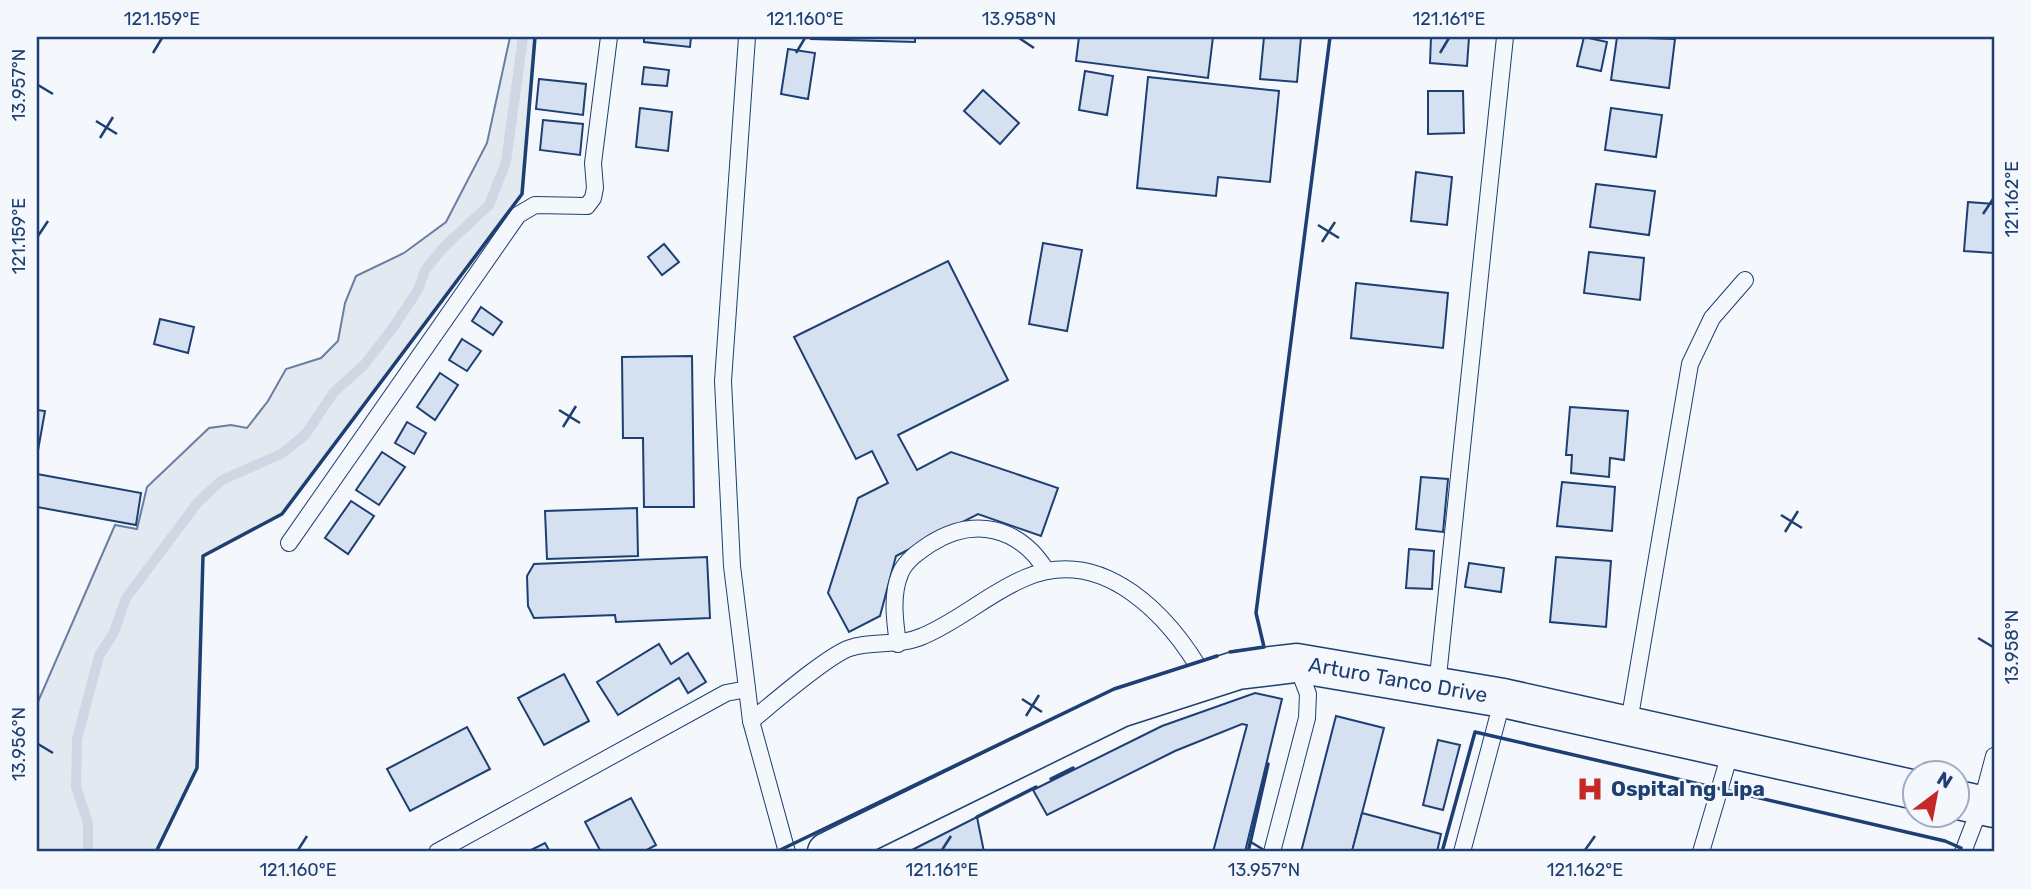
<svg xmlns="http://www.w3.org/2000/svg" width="2031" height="889" font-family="Rubik,sans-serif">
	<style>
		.green { fill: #e3e9f0; stroke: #687fa3; stroke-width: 2 }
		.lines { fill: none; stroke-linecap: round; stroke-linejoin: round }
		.stream { stroke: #cfd7e4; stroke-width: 10 }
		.building { fill: #d5e0f0; stroke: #1d3f73; stroke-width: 2 }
		.service-casing { stroke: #1d3f73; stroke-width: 18 }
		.tertiary-casing { stroke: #1d3f73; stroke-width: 41 }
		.service { stroke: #f4f7fb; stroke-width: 16 }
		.tertiary { stroke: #f4f7fb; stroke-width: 38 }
		.wall { stroke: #1d3f73; stroke-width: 3.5 }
		.ticks { fill: none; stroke: #1d3f73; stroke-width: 2.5 }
		.labels { text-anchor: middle; stroke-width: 5; stroke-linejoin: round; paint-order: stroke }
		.street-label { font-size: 21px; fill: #1d3f73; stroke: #f4f7fb }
		.poi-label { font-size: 21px; font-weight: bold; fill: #1d3f73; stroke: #f4f7fb; text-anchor: start }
		.neatline { fill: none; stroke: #1d3f73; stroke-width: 2.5 }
		.ticks-label { font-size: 18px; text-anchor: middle; fill: #1d3f73 }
	</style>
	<rect width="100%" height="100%" fill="#f4f7fb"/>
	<!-- green -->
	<path class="green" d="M510,37H535L522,194L282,514L203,556L197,768L156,852H37V704L115,525L137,529L147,487L209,428L231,425L247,428L268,401L286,369L321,358L338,341L345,303L356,276L404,253L446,222L487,143Z"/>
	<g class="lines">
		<!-- stream -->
		<path class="stream" d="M88,852V823L76,787L77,739L99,656L114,632L126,598L198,502L222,480L281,454L305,435L334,392L364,365L392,329L418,290L425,270L443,248L489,205L506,162L523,37"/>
	</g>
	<!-- building -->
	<g class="building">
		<path d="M644,37H691L690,47L644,42Z"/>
		<path d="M811,37H915V42L811,39Z"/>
		<path d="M1079,37H1213L1208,78L1076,61Z"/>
		<path d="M1264,37H1301L1297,82L1260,79Z"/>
		<path d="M1431,37H1469L1467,66L1430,63Z"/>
		<path d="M1584,37L1607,42L1601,71L1577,66Z"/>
		<path d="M1617,37L1675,39L1669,88L1611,80Z"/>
		<path d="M788,49L815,53L808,99L781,94Z"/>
		<path d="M644,67L669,70L667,86L642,84Z"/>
		<path d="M1085,71L1113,76L1107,115L1079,110Z"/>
		<path d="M1148,77L1279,91L1270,182L1218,177L1216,196L1137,188Z"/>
		<path d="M539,79L586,84L583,115L536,109Z"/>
		<path d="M983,90L1019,123L1000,144L964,111Z"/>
		<path d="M1428,91H1463L1464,133L1428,134Z"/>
		<path d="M640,108L672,112L668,151L636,147Z"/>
		<path d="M1611,108L1662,115L1656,157L1605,150Z"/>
		<path d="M543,120L583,124L580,155L540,150Z"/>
		<path d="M1416,172L1452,177L1447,225L1411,221Z"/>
		<path d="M1596,184L1655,191L1649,235L1590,227Z"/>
		<path d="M1968,202L1994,204V253L1964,251Z"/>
		<path d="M1043,243L1082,250L1067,331L1029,324Z"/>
		<path d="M664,244L679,262L662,275L648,257Z"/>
		<path d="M1589,252L1644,258L1640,300L1584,293Z"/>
		<path d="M948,261L1008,380L898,435L917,470L951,452L1058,488L1041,536L978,514L896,556L880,616L849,632L828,593L858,498L888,483L872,451L856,459L794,337Z"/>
		<path d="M1356,283L1448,293L1443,348L1351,338Z"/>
		<path d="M481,307L502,322L493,335L472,321Z"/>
		<path d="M160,319L194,327L188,353L154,344Z"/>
		<path d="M462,339L481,351L467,371L449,360Z"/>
		<path d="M692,356L694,507H644L643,438H623L622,357Z"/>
		<path d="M440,373L458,385L435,420L417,407Z"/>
		<path d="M1570,407L1628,411L1624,460L1610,458L1609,477L1571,473L1572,455H1566Z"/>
		<path d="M37,410L45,411L37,456Z"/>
		<path d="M407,422L426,433L414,454L395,443Z"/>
		<path d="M382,452L405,467L379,505L356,490Z"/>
		<path d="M37,474L141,493L136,525L37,507Z"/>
		<path d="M1421,477L1448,479L1443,532L1416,529Z"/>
		<path d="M1562,482L1615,487L1612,531L1557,526Z"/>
		<path d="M351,501L374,516L348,554L325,538Z"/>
		<path d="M637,508L638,556L547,559L545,511Z"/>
		<path d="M1409,549L1434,551L1432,589L1406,588Z"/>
		<path d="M707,557L710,618L616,622L615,615L534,618L528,606L527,576L534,564Z"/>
		<path d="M1556,557L1611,561L1606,627L1550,622Z"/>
		<path d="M1469,563L1504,568L1501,592L1465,587Z"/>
		<path d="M659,644L671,664L688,653L706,682L688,693L679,678L618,715L597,682Z"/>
		<path d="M564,674L589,721L544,745L518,698Z"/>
		<path d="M1255,693L1282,699L1245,852H1213L1247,725L1242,724L1175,751L1047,815L1033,790L1162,726Z"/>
		<path d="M1336,716L1384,728L1352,852H1301Z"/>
		<path d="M467,727L490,769L410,811L387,769Z"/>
		<path d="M1438,740L1460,745L1443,810L1423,805Z"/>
		<path d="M631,798L656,845L643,852H601L585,822Z"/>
		<path d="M1362,813L1441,834L1437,852L1352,851Z"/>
		<path d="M977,817L984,852H908Z"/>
		<path d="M545,843L550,852H527Z"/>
	</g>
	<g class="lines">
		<!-- service casing -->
		<g class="service-casing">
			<g id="service">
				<path d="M747,37L723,381L732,566L751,721L787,852"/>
				<path d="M289,543L518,215L535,205L587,206L593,198L595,188L593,163L609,37"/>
				<path d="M898,644C895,622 891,596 900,574C905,561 918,552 930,544C974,516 1019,527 1046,570"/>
				<path d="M1437,686L1505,37"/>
				<path d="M751,721C772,704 828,655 850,648C874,640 899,647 923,636C959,621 989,593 1025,578C1104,544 1171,617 1206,680"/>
				<path d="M1628,728L1690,364L1712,318L1745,280"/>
				<path d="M437,852L726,693L747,689"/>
				<path d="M1272,852L1307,718L1308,694L1297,665"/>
				<path d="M1462,852L1503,698"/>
				<path d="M1701,852L1731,750"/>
				<path d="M1963,852L1981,805L1994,756"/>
			</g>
		</g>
		<!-- tertiary casing -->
		<g class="tertiary-casing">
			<g id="tertiary">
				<path d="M1958,800L1994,808"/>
				<path d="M827,852L1120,708L1238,670L1296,663L1503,698L1916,790"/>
			</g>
		</g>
		<!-- service -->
		<use href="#service" class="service"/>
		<!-- tertiary -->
		<use href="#tertiary" class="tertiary"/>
		<!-- wall -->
		<g class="wall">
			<path d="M1230,652L1264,647L1256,613L1330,37"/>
			<path d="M1051,779L1073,768"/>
			<path d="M977,817L1036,787"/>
			<path d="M156,852L197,768L203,556L282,514L522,194L535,37"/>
			<path d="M776,852L1114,689L1217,656"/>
			<path d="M1248,852L1268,764"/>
			<path d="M1442,852L1475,732L1945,841L1961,848"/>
		</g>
	</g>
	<!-- ticks -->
	<path class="ticks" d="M1019,38L1034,48M153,53L162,38M796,53L805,38M1440,53L1449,38M38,85L53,94M96,121L117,134M100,138L113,117M1983,214L1993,199M1318,225L1339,238M38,236L48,221M1322,242L1335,222M559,410L580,423M563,427L576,406M1781,515L1802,528M1785,532L1798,511M1978,638L1993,647M1022,699L1042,712M1026,716L1039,695M38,744L53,753M1249,841L1264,850M298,850L307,836M942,850L951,836M1585,850L1595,836"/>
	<!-- icons -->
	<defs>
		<g id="hospital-bare" transform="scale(2.1)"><path d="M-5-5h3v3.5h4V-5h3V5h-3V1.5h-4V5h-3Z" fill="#c62828" stroke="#f4f7fb" stroke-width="2.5" paint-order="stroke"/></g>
	</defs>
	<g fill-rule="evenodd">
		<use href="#hospital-bare" x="1590" y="789"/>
	</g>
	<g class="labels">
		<!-- street labels -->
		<g class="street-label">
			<text transform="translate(1398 680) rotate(10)" y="7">Arturo Tanco Drive</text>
		</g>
		<!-- poi labels -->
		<g class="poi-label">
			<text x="1611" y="796">Ospital ng Lipa</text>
		</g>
	</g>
	<!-- border -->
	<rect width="2031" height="889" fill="none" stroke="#f4f7fb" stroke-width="77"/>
	<!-- north arrow -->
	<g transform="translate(1936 794) rotate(32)"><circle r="33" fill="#f4f7fb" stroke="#9eadc5" stroke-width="2"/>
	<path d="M0-5L12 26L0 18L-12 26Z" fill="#c62828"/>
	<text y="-10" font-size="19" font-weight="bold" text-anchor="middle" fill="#1d3f73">N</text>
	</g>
	<rect x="38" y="38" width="1955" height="812" class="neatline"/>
	<g class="ticks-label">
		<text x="162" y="25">121.159°E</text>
		<text x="805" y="25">121.160°E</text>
		<text x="1019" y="25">13.958°N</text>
		<text x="1449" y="25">121.161°E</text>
		<text transform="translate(19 85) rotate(-90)" y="6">13.957°N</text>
		<text transform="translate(2012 199) rotate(-90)" y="6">121.162°E</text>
		<text transform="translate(19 236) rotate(-90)" y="6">121.159°E</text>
		<text transform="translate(2012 647) rotate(-90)" y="6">13.958°N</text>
		<text transform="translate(19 744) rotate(-90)" y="6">13.956°N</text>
		<text x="298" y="876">121.160°E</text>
		<text x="942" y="876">121.161°E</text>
		<text x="1264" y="876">13.957°N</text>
		<text x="1585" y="876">121.162°E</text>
	</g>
</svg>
